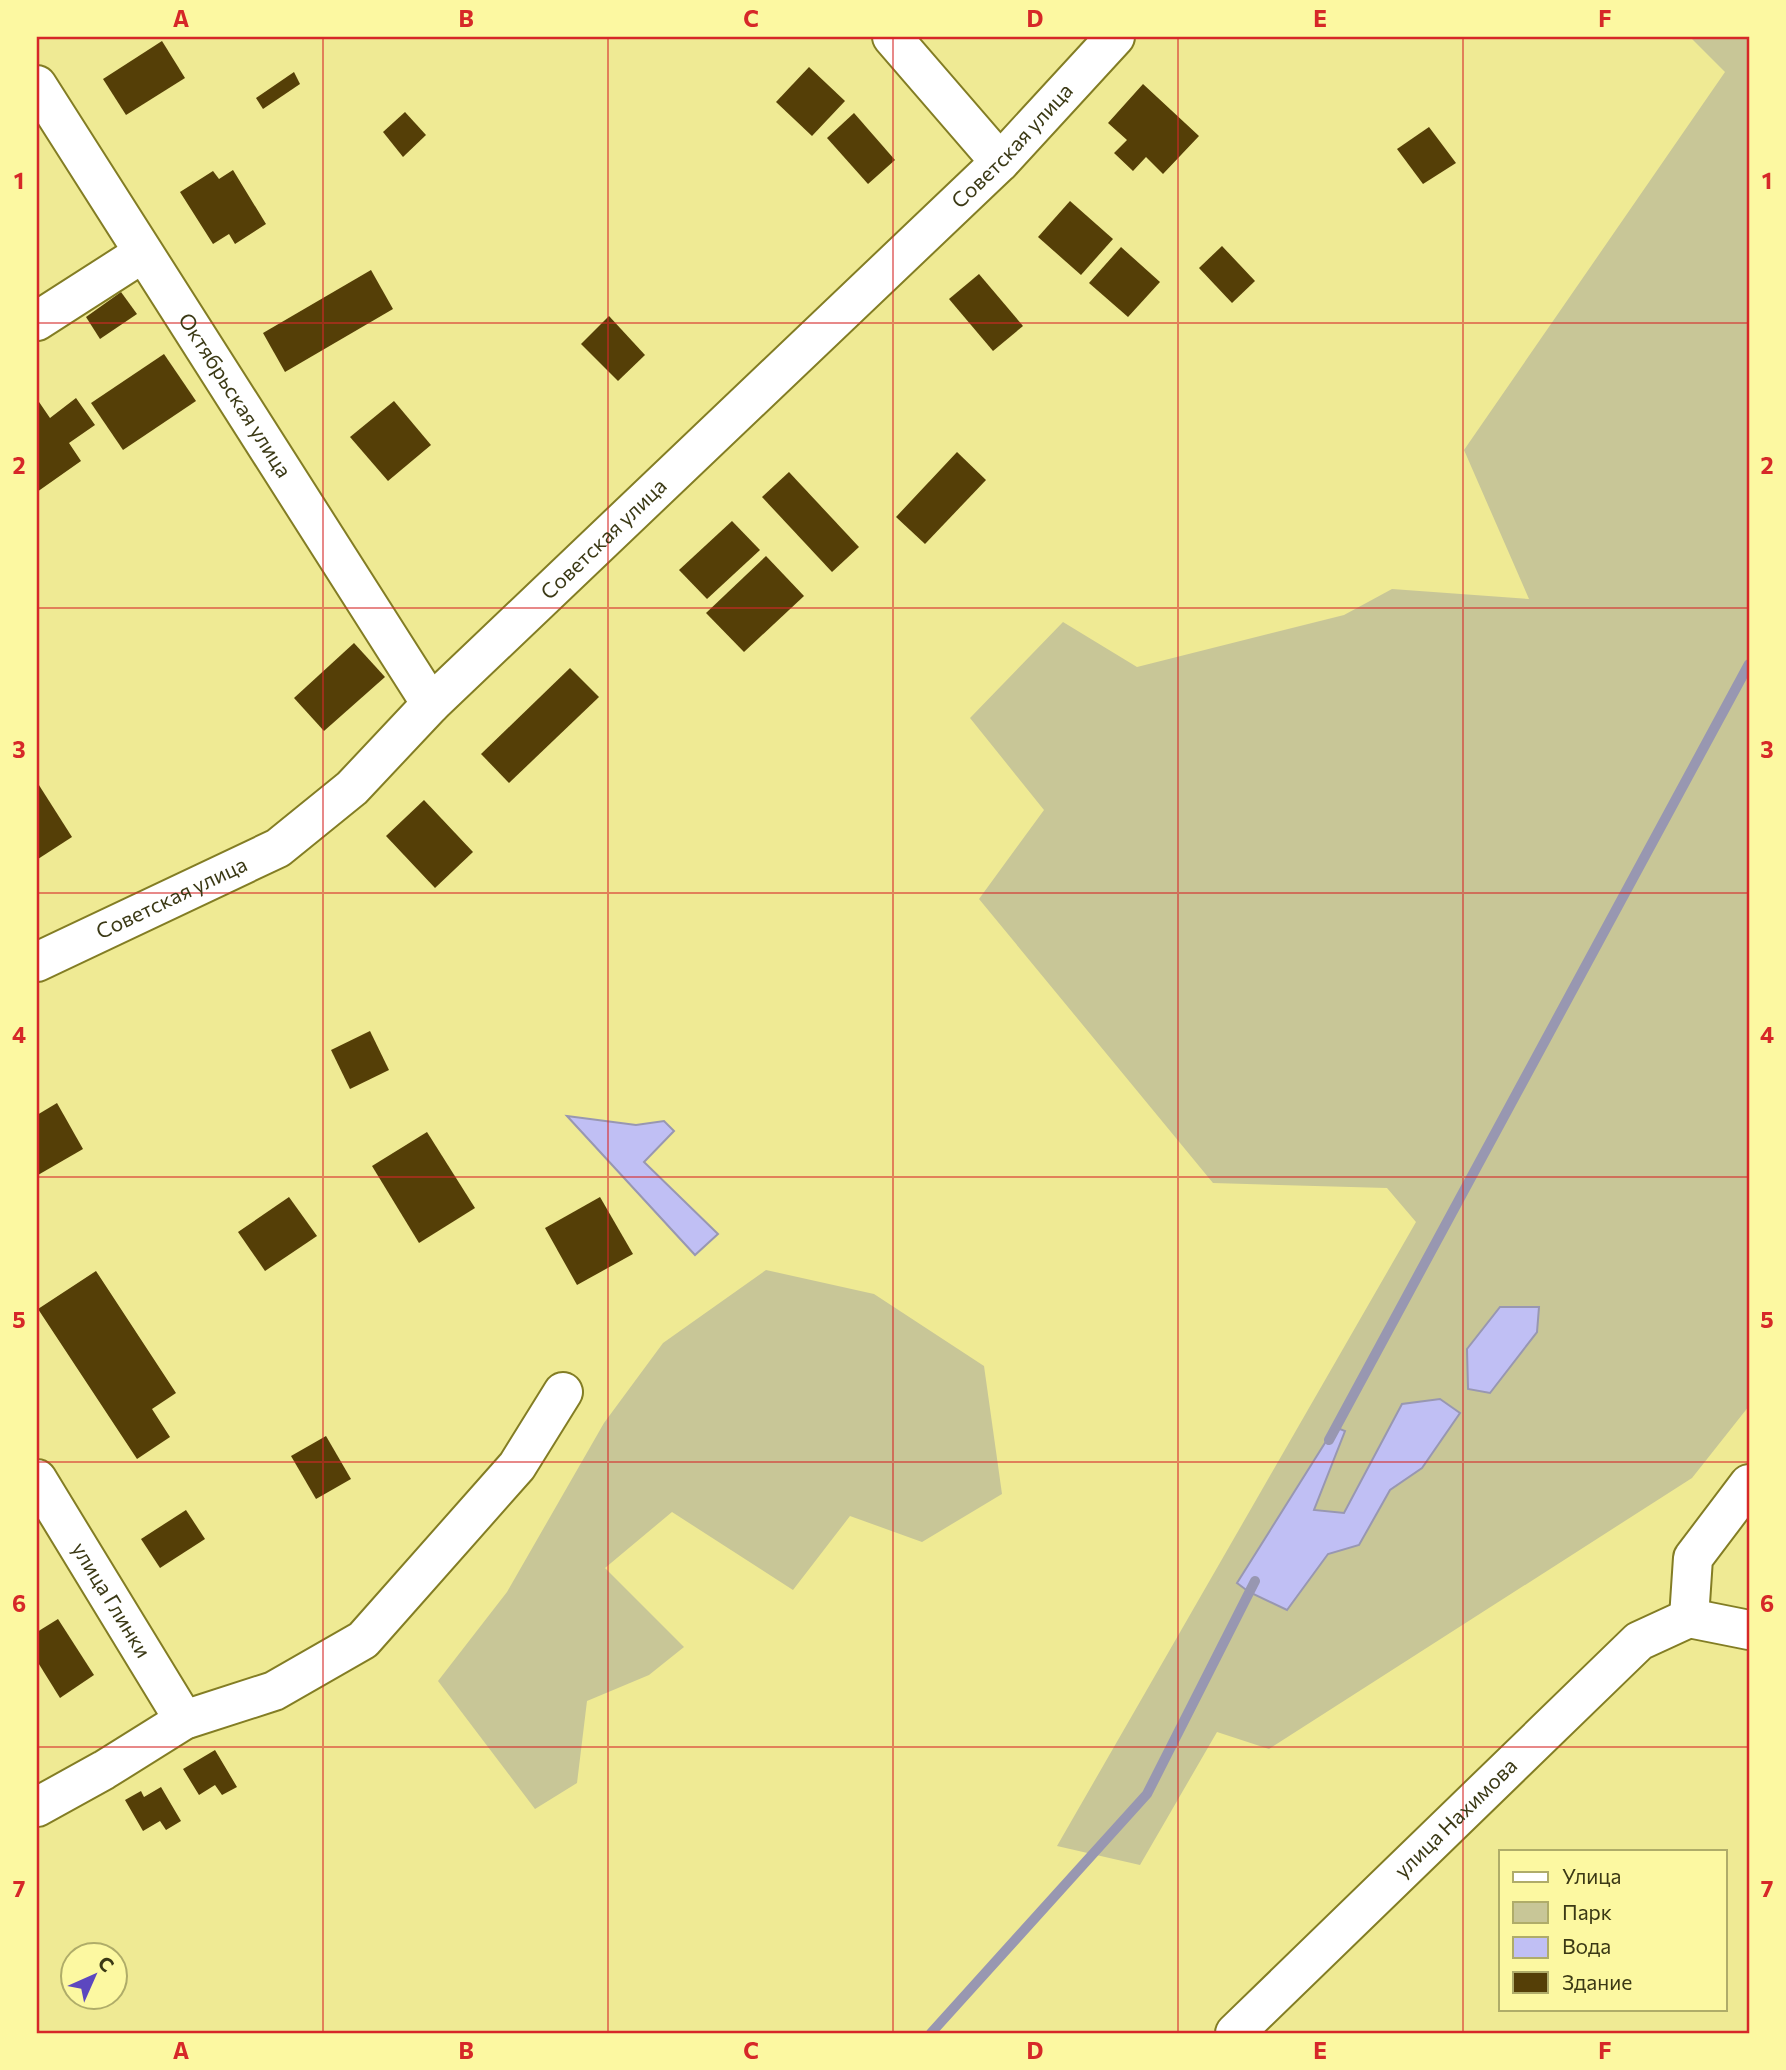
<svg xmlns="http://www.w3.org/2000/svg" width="1786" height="2070" font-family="Commissioner,sans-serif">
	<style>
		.green { fill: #c8c697 }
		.water { fill: #c0bff4; stroke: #9897b1; stroke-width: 2 }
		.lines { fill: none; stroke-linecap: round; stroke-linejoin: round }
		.stream { stroke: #9897b1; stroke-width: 10 }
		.building { fill: #553f07 }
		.minor-casing { stroke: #837d24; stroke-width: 42 }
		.minor { stroke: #fff; stroke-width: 38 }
		.grid { fill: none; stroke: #d62828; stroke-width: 2; stroke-opacity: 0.55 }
		.labels { text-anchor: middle; stroke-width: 7; stroke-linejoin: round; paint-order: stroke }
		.street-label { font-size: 21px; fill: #3b3915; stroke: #fcf8a1 }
		.neatline { fill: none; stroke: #d62828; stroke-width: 2.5 }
		.grid-label { font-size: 23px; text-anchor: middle; font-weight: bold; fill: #d62828 }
	</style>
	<rect width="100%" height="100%" fill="#efea94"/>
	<!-- green -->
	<g class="green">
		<path d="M1690,37H1749V1406L1692,1478L1269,1749L1217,1732L1140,1865L1057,1846L1416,1222L1387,1188L1213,1183L979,899L1044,810L970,718L1063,622L1137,667L1344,615L1392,589L1529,599L1464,450L1725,72Z"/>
		<path d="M766,1270L874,1294L984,1366L1002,1494L922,1542L850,1516L793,1590L672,1512L605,1568L684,1647L649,1675L587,1701L577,1783L535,1809L438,1681L507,1592L604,1423L663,1343Z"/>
	</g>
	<!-- water -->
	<g class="water">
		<path d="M567,1116L636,1125L664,1121L674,1131L644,1162L718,1234L695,1255Z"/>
		<path d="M1500,1307H1539L1537,1332L1490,1393L1468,1389L1467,1349Z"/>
		<path d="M1440,1399L1460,1413L1422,1468L1390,1490L1359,1545L1328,1554L1287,1610L1249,1592L1237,1583L1335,1427L1345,1431L1314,1510L1344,1513L1402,1404Z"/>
	</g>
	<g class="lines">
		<!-- stream -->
		<g class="stream">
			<path d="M1329,1440L1749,664"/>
			<path d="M931,2033L1147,1794L1255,1581"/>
		</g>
	</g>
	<!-- building -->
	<g class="building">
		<path d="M162,41L185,78L126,115L103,79Z"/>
		<path d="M809,67L845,101L812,136L776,102Z"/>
		<path d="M294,72L300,84L263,109L256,98Z"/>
		<path d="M1143,84L1199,136L1163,174L1146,157L1133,171L1114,153L1127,140L1108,123Z"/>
		<path d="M405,112L426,135L403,157L383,132Z"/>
		<path d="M854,113L895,160L868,184L827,138Z"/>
		<path d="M1429,127L1456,163L1423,184L1397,149Z"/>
		<path d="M233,170L266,224L235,244L229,234L213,244L180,192L213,171L219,179Z"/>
		<path d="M1070,201L1113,239L1081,275L1038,237Z"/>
		<path d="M1222,246L1255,281L1232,303L1199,268Z"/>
		<path d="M1121,247L1160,282L1128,317L1089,283Z"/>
		<path d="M371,270L393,309L285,372L263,333Z"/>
		<path d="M979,274L1023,326L993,351L949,299Z"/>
		<path d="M121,292L137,314L100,339L86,317Z"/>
		<path d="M609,316L645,355L618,381L581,344Z"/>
		<path d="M164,354L196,401L123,450L91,403Z"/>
		<path d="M76,398L95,425L69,443L81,461L37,492V399L50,418Z"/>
		<path d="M394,401L431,445L388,481L350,437Z"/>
		<path d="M957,452L986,480L925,544L896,517Z"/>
		<path d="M789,472L859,547L832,572L762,497Z"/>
		<path d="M732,521L760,550L707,599L679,570Z"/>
		<path d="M766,556L804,596L744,652L706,613Z"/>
		<path d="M354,643L385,677L324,731L294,698Z"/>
		<path d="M570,668L599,697L509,783L481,754Z"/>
		<path d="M37,782L72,837L38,859L37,858Z"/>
		<path d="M424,800L473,852L435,888L386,836Z"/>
		<path d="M370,1031L389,1070L350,1089L331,1050Z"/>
		<path d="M57,1103L83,1149L38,1175L37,1115Z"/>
		<path d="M427,1132L475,1208L419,1243L372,1166Z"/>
		<path d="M289,1197L317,1236L265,1271L238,1232Z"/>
		<path d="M600,1197L633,1254L577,1285L545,1228Z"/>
		<path d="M96,1271L176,1393L152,1409L170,1437L137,1459L38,1309Z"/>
		<path d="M326,1436L351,1479L316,1499L291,1456Z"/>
		<path d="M186,1510L205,1539L160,1568L141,1539Z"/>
		<path d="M58,1619L94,1675L60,1698L37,1661V1632Z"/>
		<path d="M215,1750L237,1787L222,1795L215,1785L199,1795L183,1769Z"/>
		<path d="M161,1787L181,1821L166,1830L160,1821L143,1831L125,1800L141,1791L144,1797Z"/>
	</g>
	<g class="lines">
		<!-- minor casing -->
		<g class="minor-casing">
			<g id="minor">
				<path d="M892,37L1000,162"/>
				<path id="s1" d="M37,85L431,704"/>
				<path d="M37,321L143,253"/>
				<path id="s2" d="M37,962L278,848L352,788L431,704L1000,162L1115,37"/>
				<path id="s3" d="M37,1479L184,1720"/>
				<path d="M1689,1618L1693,1558L1749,1484"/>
				<path d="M1689,1618L1749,1630"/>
				<path d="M37,1807L104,1770L184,1720L274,1691L363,1640L517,1466L563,1392"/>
				<path id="s4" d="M1235,2033L1639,1641L1689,1618"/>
			</g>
		</g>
		<!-- minor -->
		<use href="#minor" class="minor"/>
	</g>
	<!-- grid -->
	<path class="grid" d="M323,37V2033M608,37V2033M893,37V2033M1178,37V2033M1463,37V2033M37,323H1749M37,608H1749M37,893H1749M37,1177H1749M37,1462H1749M37,1747H1749"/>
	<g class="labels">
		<!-- street labels -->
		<g class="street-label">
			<text dy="7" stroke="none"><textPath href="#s2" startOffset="1283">Советская улица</textPath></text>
			<text dy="7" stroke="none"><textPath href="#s1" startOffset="368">Октябрьская улица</textPath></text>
			<text dy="7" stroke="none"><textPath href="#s2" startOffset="716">Советская улица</textPath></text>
			<text dy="7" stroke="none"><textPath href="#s2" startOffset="149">Советская улица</textPath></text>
			<text dy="7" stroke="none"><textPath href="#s3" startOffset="142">улица Глинки</textPath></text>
			<text dy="7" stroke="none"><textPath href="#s4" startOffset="308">улица Нахимова</textPath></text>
		</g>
	</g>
	<!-- border -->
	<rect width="1786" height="2070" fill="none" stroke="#fcf8a1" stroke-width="77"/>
	<!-- legend -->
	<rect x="1499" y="1850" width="228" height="161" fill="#fcf8a1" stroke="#afac69" stroke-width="2"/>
	<rect x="1513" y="1872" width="35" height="10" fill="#ffffff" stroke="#afac69" stroke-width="2"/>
	<text x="1562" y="1884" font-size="21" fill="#3b3915">Улица</text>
	<rect x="1513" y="1902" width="35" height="21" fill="#c8c697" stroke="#afac69" stroke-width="2"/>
	<text x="1562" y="1920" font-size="21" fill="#3b3915">Парк</text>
	<rect x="1513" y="1937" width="35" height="21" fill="#c0bff4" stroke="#afac69" stroke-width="2"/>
	<text x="1562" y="1954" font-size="21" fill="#3b3915">Вода</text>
	<rect x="1513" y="1972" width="35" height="21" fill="#553f07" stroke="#afac69" stroke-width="2"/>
	<text x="1562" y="1990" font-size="21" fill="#3b3915">Здание</text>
	<!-- north arrow -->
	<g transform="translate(94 1976) rotate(45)"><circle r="33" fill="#fcf8a1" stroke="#afac69" stroke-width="2"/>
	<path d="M0-5L12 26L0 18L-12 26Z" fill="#5c47bf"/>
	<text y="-10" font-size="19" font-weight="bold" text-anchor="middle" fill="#3b3915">С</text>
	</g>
	<rect x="38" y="38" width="1710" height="1994" class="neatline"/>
	<g class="grid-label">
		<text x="181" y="27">A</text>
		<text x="466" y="27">B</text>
		<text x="751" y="27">C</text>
		<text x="1035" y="27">D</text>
		<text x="1320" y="27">E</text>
		<text x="1605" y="27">F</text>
		<text x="19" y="189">1</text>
		<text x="1767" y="189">1</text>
		<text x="19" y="474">2</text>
		<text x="1767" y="474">2</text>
		<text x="19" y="758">3</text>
		<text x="1767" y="758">3</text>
		<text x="19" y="1043">4</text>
		<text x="1767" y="1043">4</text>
		<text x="19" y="1328">5</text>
		<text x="1767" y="1328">5</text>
		<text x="19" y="1612">6</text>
		<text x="1767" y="1612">6</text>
		<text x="19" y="1897">7</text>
		<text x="1767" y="1897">7</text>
		<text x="181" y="2059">A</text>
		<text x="466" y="2059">B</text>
		<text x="751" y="2059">C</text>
		<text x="1035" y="2059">D</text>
		<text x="1320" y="2059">E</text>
		<text x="1605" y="2059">F</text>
	</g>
</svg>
